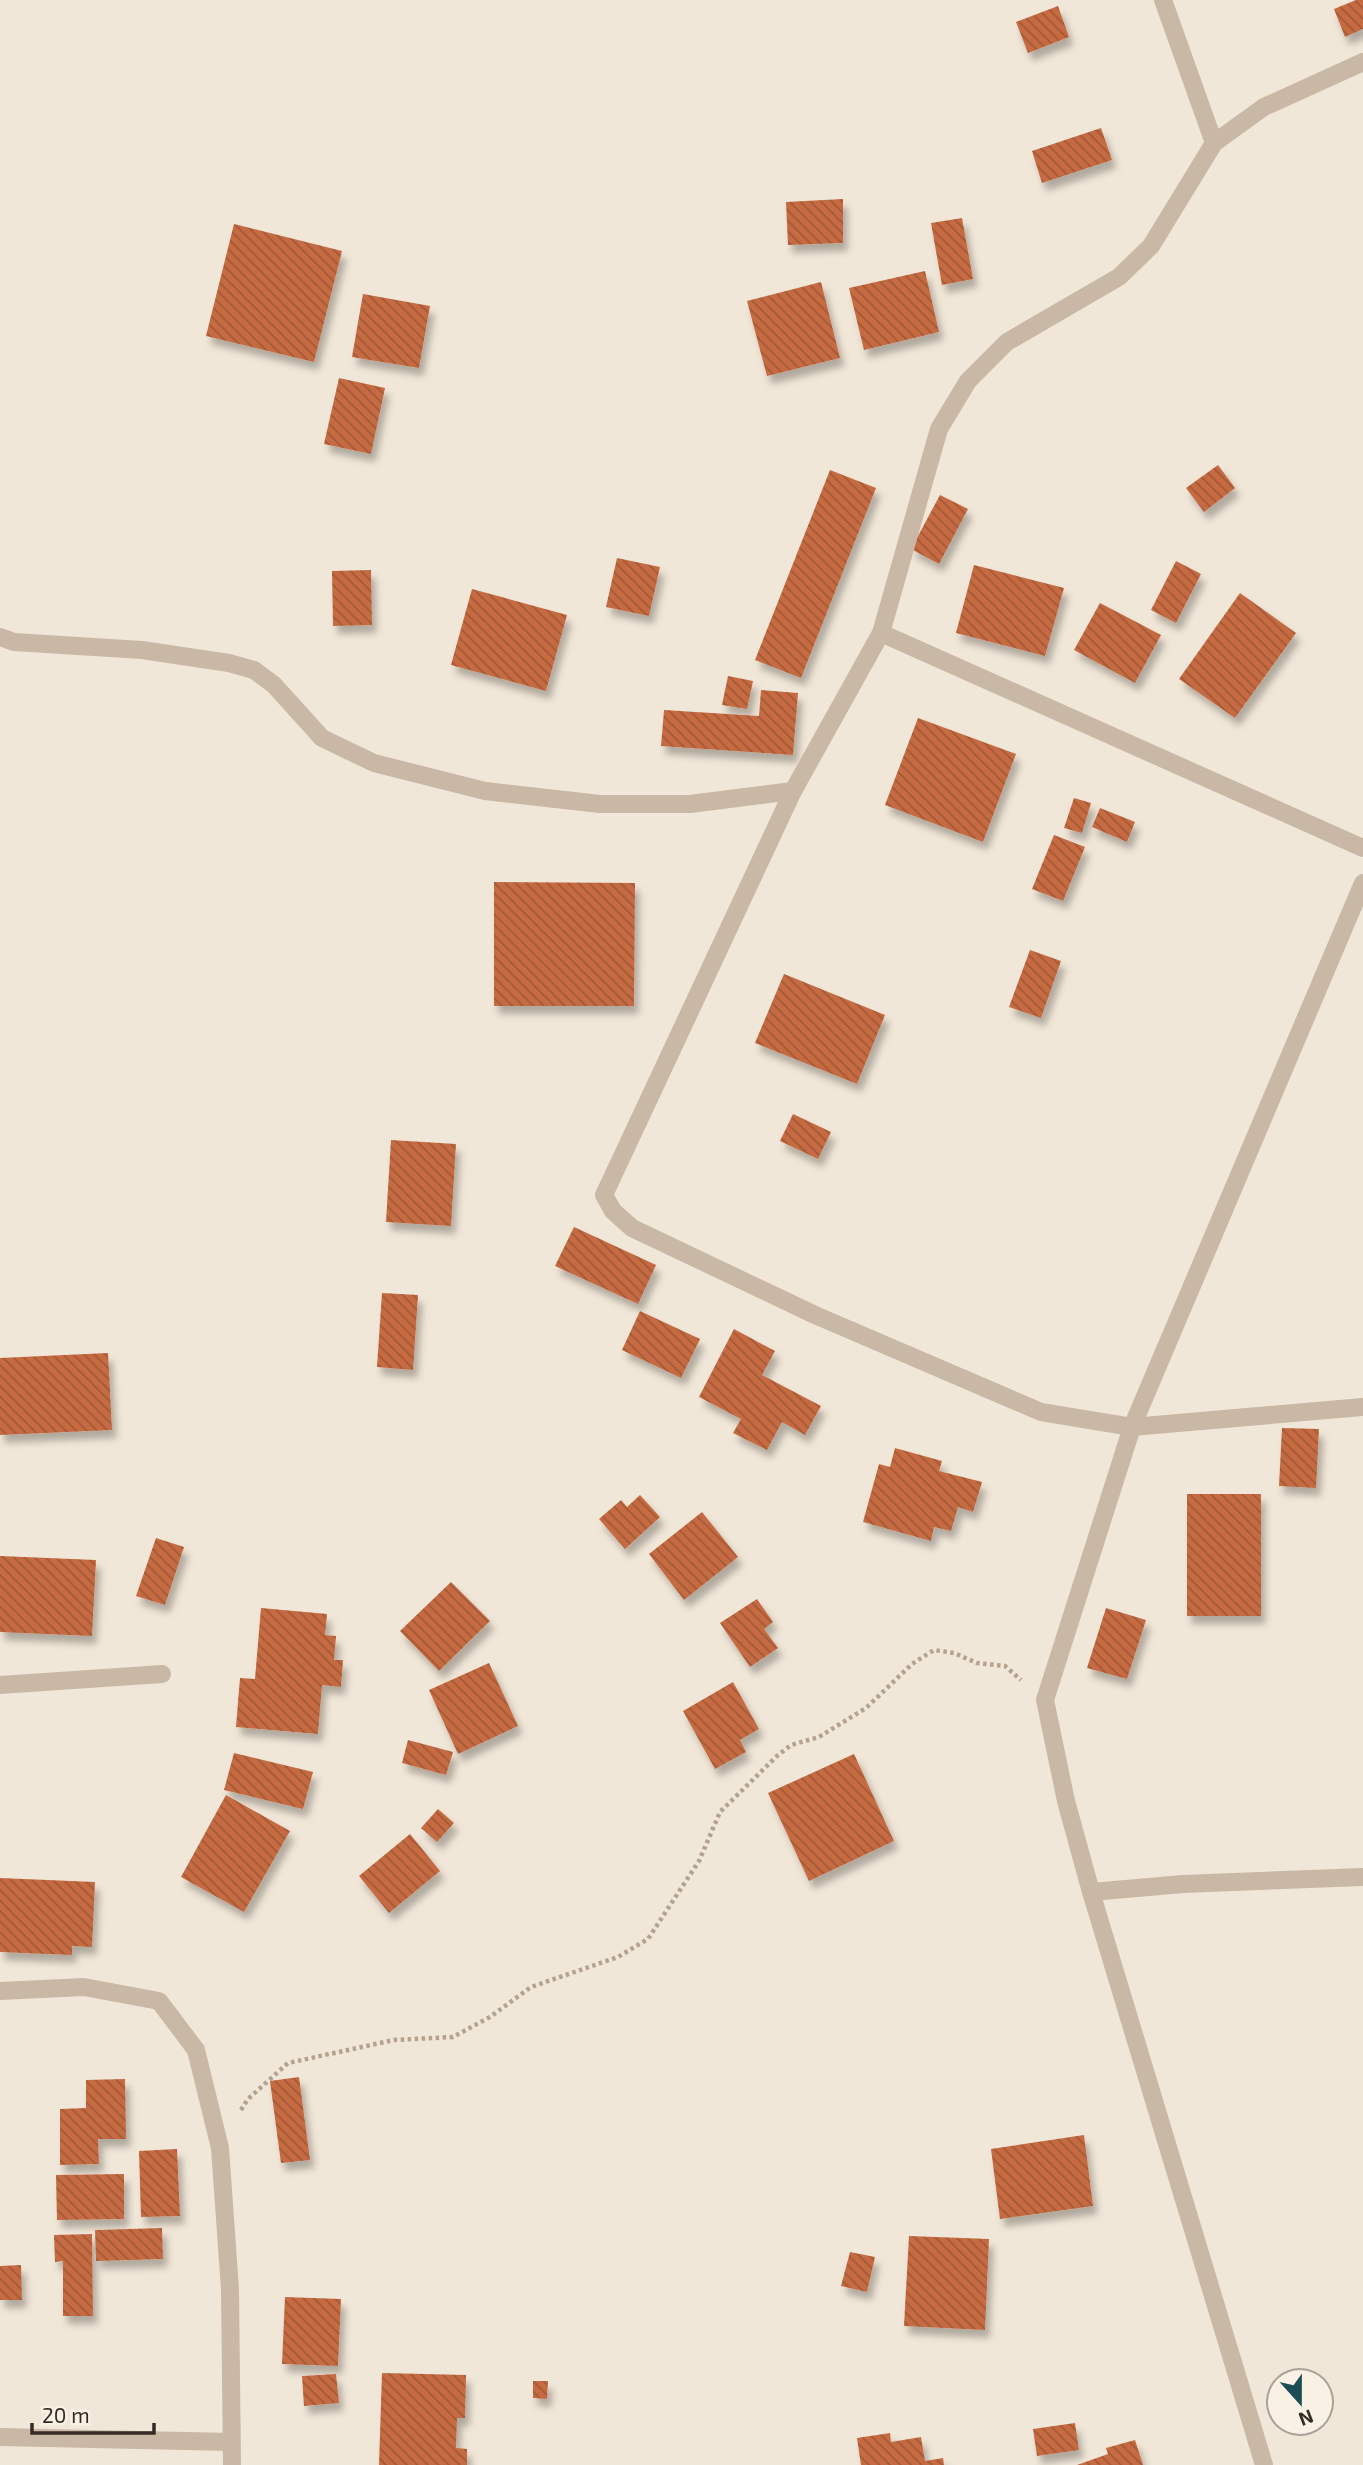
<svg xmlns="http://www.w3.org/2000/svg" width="1363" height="2465" font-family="'Exo 2',sans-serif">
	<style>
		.building { fill: url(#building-back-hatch); filter: url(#shadow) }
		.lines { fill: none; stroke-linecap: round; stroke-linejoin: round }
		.path { stroke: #b4a28f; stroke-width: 4.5; stroke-dasharray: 3.5 3.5; stroke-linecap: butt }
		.street { stroke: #c9b8a5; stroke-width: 18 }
	</style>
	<defs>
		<pattern id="building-back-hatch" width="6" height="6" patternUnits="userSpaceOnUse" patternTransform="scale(1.75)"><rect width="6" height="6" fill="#c66b42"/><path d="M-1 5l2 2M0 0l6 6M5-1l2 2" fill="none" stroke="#a25837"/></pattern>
		<filter id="shadow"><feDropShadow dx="4.5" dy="8" stdDeviation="3.5" flood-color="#0004"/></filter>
	</defs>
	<rect width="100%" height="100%" fill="#f1e7d8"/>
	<!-- building -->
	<g class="building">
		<path d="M1356,0H1363V29L1345,37L1334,9Z"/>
		<path d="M1058,6L1069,37L1028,53L1016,22Z"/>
		<path d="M1101,128L1112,160L1042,183L1032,151Z"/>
		<path d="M843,199V243L788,245L786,202Z"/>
		<path d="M962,218L973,279L942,285L931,223Z"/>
		<path d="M234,224L342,251L314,362L206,336Z"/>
		<path d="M925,271L939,332L864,350L849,288Z"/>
		<path d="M821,282L840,358L767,376L747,301Z"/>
		<path d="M363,294L430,306L419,368L352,357Z"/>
		<path d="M339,378L385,388L371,454L324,444Z"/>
		<path d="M1218,465L1235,488L1204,512L1186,488Z"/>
		<path d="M830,470L876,488L801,678L755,660Z"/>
		<path d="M940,495L968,509L939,564L911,549Z"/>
		<path d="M617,558L660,567L649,616L606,607Z"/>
		<path d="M1176,561L1201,574L1176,623L1151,610Z"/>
		<path d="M974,565L1064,588L1045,656L956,633Z"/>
		<path d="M371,570L372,625L333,626L332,571Z"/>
		<path d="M472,589L567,615L546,691L451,665Z"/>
		<path d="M1240,593L1296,633L1235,718L1179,679Z"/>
		<path d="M1100,603L1161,635L1135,683L1074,650Z"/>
		<path d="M728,676L753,681L747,709L722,705Z"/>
		<path d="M761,690L798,693L793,755L661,746L664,710L759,716Z"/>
		<path d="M918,718L1016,754L983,842L885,805Z"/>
		<path d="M1074,798L1091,803L1082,833L1064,828Z"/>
		<path d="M1100,808L1135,822L1127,842L1092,827Z"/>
		<path d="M1054,835L1085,847L1063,901L1032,889Z"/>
		<path d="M494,882L635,883L634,1006H494Z"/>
		<path d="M1030,950L1061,961L1041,1018L1009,1007Z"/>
		<path d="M784,974L885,1015L857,1084L755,1043Z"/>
		<path d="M793,1114L831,1132L818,1159L780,1141Z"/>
		<path d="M391,1140L456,1144L451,1226L386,1222Z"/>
		<path d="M574,1227L656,1265L638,1304L555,1266Z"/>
		<path d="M382,1293L418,1295L413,1370L377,1367Z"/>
		<path d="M640,1311L700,1339L681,1378L622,1350Z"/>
		<path d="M734,1329L775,1351L762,1375L821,1406L805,1435L782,1422L767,1450L733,1433L741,1419L699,1397Z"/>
		<path d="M108,1353L112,1430L0,1435V1358Z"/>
		<path d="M1282,1428L1319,1429L1316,1488L1279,1486Z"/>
		<path d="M895,1448L942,1461L939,1471L982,1482L973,1512L958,1507L951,1531L934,1527L931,1541L863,1522L879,1464L890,1467Z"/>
		<rect x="1187" y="1494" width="74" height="122"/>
		<path d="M640,1495L660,1517L625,1549L599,1519L621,1500L627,1507Z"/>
		<path d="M702,1512L738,1557L684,1600L649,1554Z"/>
		<path d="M156,1538L184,1547L165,1605L136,1596Z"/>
		<path d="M0,1556L96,1560L92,1636L0,1632Z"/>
		<path d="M451,1582L490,1621L439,1671L400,1631Z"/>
		<path d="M757,1599L773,1622L764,1629L778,1648L750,1667L720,1623Z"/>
		<path d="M261,1608L327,1614L325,1635L336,1636L334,1660H343L341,1687L322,1685L318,1734L236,1727L240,1678L255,1679Z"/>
		<path d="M1106,1608L1146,1620L1127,1679L1087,1668Z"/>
		<path d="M489,1663L518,1726L458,1754L429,1690Z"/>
		<path d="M733,1682L759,1729L740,1740L746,1752L715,1769L683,1711Z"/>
		<path d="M408,1740L453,1752L446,1775L402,1763Z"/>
		<path d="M234,1753L313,1772L303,1809L224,1790Z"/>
		<path d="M854,1754L894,1841L809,1881L768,1793Z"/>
		<path d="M226,1795L290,1831L244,1912L181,1877Z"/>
		<path d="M438,1809L454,1823L437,1842L421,1828Z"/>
		<path d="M410,1834L440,1871L389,1913L359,1876Z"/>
		<path d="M0,1878L95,1882L92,1947L72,1946V1955L0,1952Z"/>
		<path d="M299,2077L310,2160L281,2163L270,2081Z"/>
		<path d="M125,2079L126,2139H98L99,2164L60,2165V2109L86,2108V2080Z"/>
		<path d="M1084,2135L1093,2206L1000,2219L991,2149Z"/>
		<path d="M177,2149L180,2216L141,2217L139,2151Z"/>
		<path d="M124,2174V2219L57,2220L56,2175Z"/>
		<path d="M162,2228L163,2259L96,2261L95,2230Z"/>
		<path d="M92,2234L93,2316H63V2261L55,2262L54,2235Z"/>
		<path d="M909,2236L989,2239L985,2330L904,2326Z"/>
		<path d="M850,2252L875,2257L867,2292L841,2286Z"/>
		<path d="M21,2265L22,2300H0V2266Z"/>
		<path d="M285,2297L341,2299L338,2366L282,2364Z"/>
		<path d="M382,2373L466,2375L465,2418H457L456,2448L467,2449V2465H379Z"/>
		<path d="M336,2374L339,2403L304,2406L302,2376Z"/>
		<path d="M533,2381H548L547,2399L533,2398Z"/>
		<path d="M1075,2423L1079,2450L1037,2456L1033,2429Z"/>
		<path d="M890,2433L891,2442L921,2437L925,2461L943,2458L944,2465H861L857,2438Z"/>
		<path d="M1135,2440L1143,2465H1077L1108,2454L1106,2448Z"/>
	</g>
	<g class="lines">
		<!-- path -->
		<path class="path" d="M241,2110L248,2099L288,2063L394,2040L453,2037L490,2017L531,1987L618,1957L648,1939L699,1861L720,1812L777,1756L791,1745L819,1737L866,1708L912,1664L934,1650L954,1653L977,1663L1005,1666L1021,1680"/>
		<!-- street -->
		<g class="street">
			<path d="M1163,0L1214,143"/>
			<path d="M1363,62L1264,107L1214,143L1151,246L1119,277L1007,342L968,381L939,429L881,633L793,791L604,1195L613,1211L632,1228L815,1315L1041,1412L1132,1427L1363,1407"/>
			<path d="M881,633L1363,848"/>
			<path d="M0,637L14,642L142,650L229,663L254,670L274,685L322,738L374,763L485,791L600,804H690L793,791"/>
			<path d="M0,1685L162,1674"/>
			<path d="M1091,1892L1183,1884L1363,1877"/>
			<path d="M0,1991L84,1987L159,2001L196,2050L220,2148L230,2289L232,2465"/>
			<path d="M0,2437L231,2442"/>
			<path d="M1264,2465L1091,1892L1066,1801L1045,1700L1132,1427L1363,883"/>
		</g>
	</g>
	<!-- north arrow -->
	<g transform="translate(1300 2402) rotate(159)"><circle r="33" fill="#f9f1e4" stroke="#aaa298" stroke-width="2"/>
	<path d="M0-5L12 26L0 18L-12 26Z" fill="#1c4d55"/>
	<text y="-10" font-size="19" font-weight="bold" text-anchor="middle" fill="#342b26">N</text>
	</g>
	<!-- scale -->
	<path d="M32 2423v10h122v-10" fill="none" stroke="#342b26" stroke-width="3.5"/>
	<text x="42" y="2423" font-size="21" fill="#342b26" stroke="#f9f1e4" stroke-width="5" paint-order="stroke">20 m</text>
</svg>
